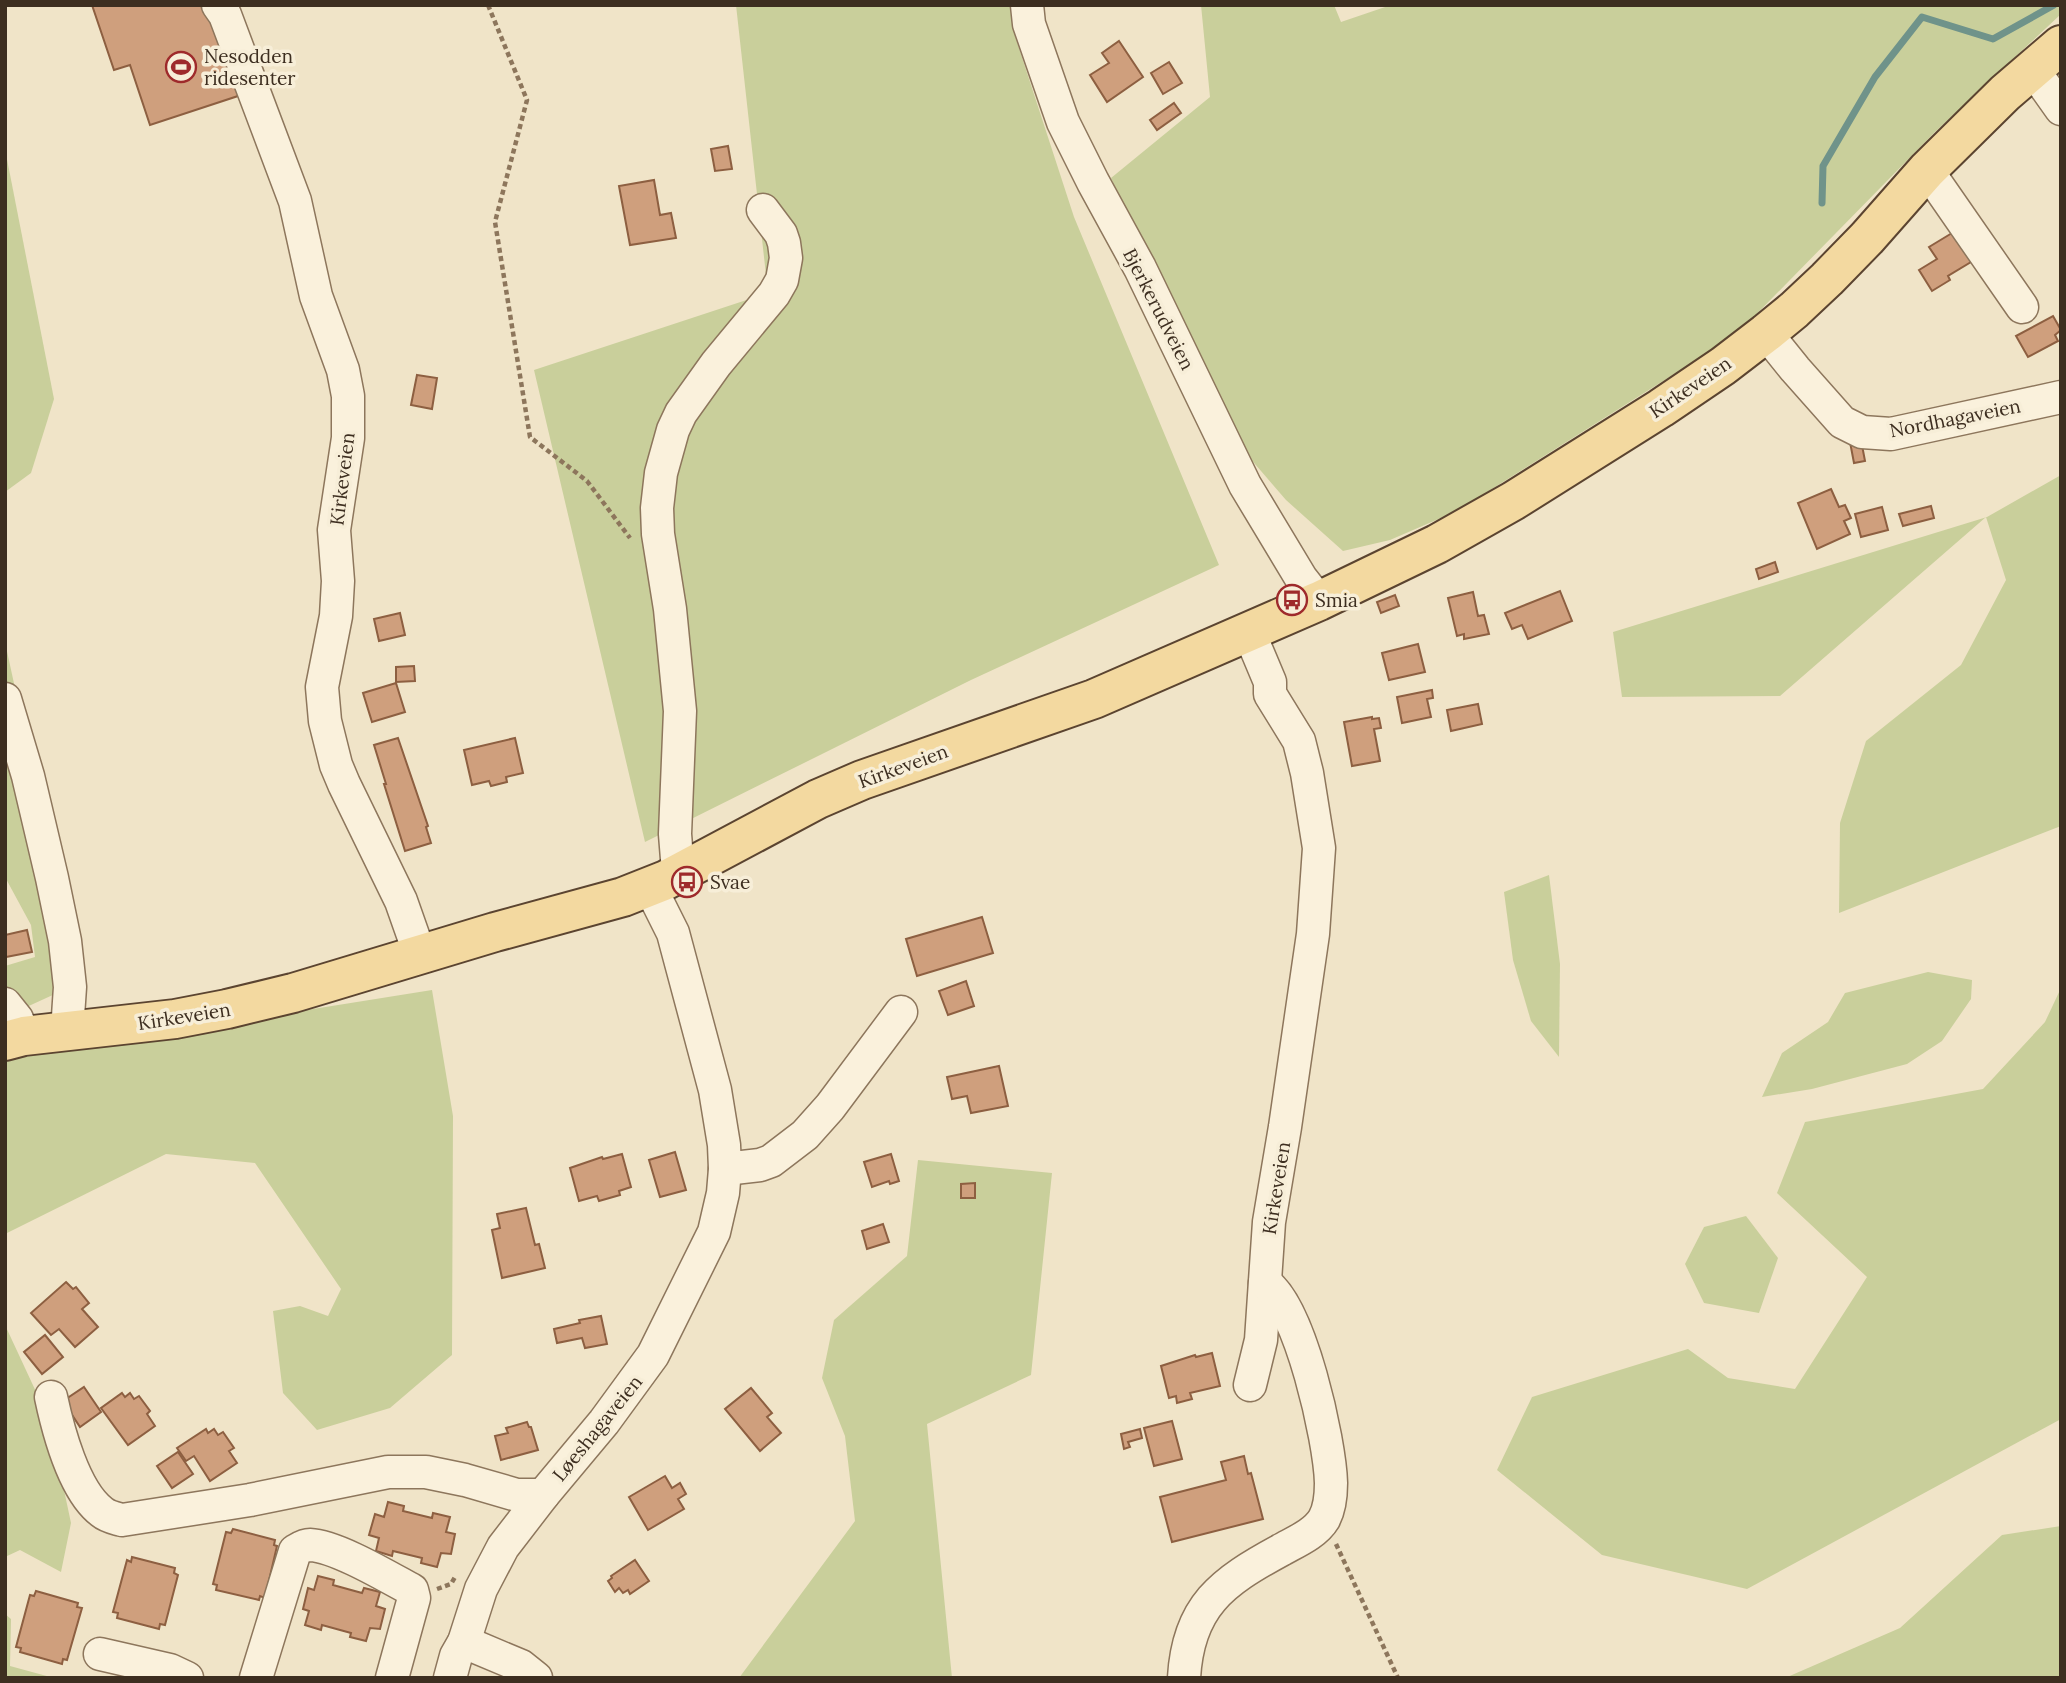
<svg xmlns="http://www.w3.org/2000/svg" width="2066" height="1683" font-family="Lora,serif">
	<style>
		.green { fill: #c9cf9b }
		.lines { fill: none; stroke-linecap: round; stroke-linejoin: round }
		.stream { stroke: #6f938a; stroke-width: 7 }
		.building { fill: #cf9f7d; stroke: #8d5f41; stroke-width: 2 }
		.minor-casing { stroke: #8d765c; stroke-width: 35 }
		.major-casing { stroke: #5b4430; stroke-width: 42 }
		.path { stroke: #8d765c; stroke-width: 4.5; stroke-dasharray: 5 3.5; stroke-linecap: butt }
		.minor { stroke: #faf1dc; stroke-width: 32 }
		.major { stroke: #f3d9a0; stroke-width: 38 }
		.labels { text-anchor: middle; stroke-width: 7; stroke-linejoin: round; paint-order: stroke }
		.poi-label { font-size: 19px; fill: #3d2e20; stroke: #f7eed8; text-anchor: start }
		.street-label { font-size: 19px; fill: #3d2e20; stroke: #f7eed8 }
	</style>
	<rect width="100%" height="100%" fill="#f0e4c8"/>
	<!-- green -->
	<g class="green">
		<path d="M736,5H1010L1015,36L1074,217L1219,565L971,680L645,842L534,370L768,293Z"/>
		<path d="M1201,5H1334L1341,22L1391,5H2061V14L1935,132L1736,335L1457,511L1390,540L1343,551L1286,500L1236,442L1111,178L1210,97Z"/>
		<path d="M5,149L54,399L31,473L5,492Z"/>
		<path d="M2061,475V826L1839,913L1840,823L1866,741L1961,665L2006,580L1986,517L1780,696L1622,697L1613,632L1987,517Z"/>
		<path d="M5,642L79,983L20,1010L5,996V966L35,957L31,925L5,877Z"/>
		<path d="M1549,875L1560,964L1559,1057L1531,1021L1513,960L1504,892Z"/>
		<path d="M1928,972L1972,980L1971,999L1942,1041L1907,1064L1812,1089L1762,1097L1782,1053L1828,1022L1845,993Z"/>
		<path d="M2061,988V1419L1747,1589L1602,1555L1497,1470L1532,1397L1688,1349L1728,1378L1795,1389L1867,1277L1777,1193L1805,1122L1983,1089L2045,1022Z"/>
		<path d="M432,990L453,1116L452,1355L390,1408L317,1430L283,1393L273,1311L300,1306L328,1316L341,1289L255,1163L166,1154L5,1234V1062L25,1055Z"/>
		<path d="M918,1160L1052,1173L1031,1375L927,1424L952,1678H739L855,1521L845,1436L822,1378L834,1320L907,1256Z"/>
		<path d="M1746,1216L1778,1258L1759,1313L1704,1303L1685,1264L1704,1227Z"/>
		<path d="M5,1325L38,1396L64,1490L71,1523L61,1572L20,1550L5,1557Z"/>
		<path d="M2061,1526V1678H1785L1900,1628L2002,1535Z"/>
		<path d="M5,1614L11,1619L10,1666L54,1678H5Z"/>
	</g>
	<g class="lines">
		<!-- stream -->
		<path class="stream" d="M1822,203L1823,166L1875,77L1922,17L1993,39L2054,5"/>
	</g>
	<!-- building -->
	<g class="building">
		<path d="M92,5H211L241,95L150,125L130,65L114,70Z"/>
		<path d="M1119,41L1143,77L1107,102L1090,75L1109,63L1102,53Z"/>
		<path d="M1169,62L1182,83L1163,94L1151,73Z"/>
		<path d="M1174,103L1181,113L1157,130L1150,120Z"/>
		<path d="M728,146L732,169L715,171L711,149Z"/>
		<path d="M654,180L660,215L671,213L676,238L630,245L619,186Z"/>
		<path d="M1957,230L1976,259L1948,276L1950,280L1932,291L1919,270L1937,259L1929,247Z"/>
		<path d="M2053,316L2061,330L2055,335L2058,341L2028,357L2016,336Z"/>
		<path d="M417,375L437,378L432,409L411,405Z"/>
		<path d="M1861,440L1865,461L1854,463L1850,442Z"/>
		<path d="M1831,489L1839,507L1845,505L1851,518L1844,521L1850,534L1817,549L1798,503Z"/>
		<path d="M1931,506L1934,518L1903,526L1899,514Z"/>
		<path d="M1882,507L1888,530L1861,537L1855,514Z"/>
		<path d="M1775,562L1778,572L1759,579L1756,569Z"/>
		<path d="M1560,591L1572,621L1528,639L1522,625L1512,629L1505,613Z"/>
		<path d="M1473,592L1478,616L1484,615L1489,634L1464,639V634L1457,636L1448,598Z"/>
		<path d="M1395,595L1399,606L1381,613L1377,602Z"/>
		<path d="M400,613L405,635L379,641L374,619Z"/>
		<path d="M1418,644L1425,672L1389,680L1382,653Z"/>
		<path d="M414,666L415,681L396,682V667Z"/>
		<path d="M396,683L405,712L372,722L363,693Z"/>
		<path d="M1432,690L1433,698L1427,699L1431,717L1402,723L1397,697Z"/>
		<path d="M1478,704L1482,724L1451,731L1447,710Z"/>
		<path d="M1372,717V719L1379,718L1381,728L1374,729L1380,761L1352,766L1344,722Z"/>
		<path d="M398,738L428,826L426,827L431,843L405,851L384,784H386L374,745Z"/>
		<path d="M515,738L523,773L506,777L507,782L491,786L489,781L472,785L464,750Z"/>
		<path d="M982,917L993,953L917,976L906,939Z"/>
		<path d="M27,930L32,952L6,957L5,935Z"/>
		<path d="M966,981L974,1006L948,1015L939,991Z"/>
		<path d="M999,1066L1008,1106L971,1113L967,1096L952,1099L947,1077Z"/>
		<path d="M675,1152L686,1190L660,1197L649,1160Z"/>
		<path d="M622,1154L631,1187L619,1191L620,1195L599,1201L597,1196L579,1201L570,1168L602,1157L603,1159Z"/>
		<path d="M891,1154L899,1181L890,1184L889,1181L872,1187L864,1162Z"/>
		<path d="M975,1183V1198H961V1184Z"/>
		<path d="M526,1208L535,1245L539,1244L545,1268L502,1278L492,1230L500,1228L497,1214Z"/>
		<path d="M883,1224L889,1242L867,1249L862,1231Z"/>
		<path d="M66,1282L73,1289L76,1287L89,1303L82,1309L98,1327L75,1347L59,1329L51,1335L31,1313Z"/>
		<path d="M601,1316L607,1344L585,1348L582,1338L557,1343L554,1329L580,1323L579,1320Z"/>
		<path d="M45,1335L63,1357L42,1374L24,1352Z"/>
		<path d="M1212,1353L1220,1386L1190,1393L1192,1399L1177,1403L1176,1396L1169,1398L1161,1366L1195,1355L1196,1357Z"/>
		<path d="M84,1387L101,1412L80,1427L63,1401Z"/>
		<path d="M751,1388L772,1413L767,1417L781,1433L760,1451L725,1409Z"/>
		<path d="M122,1393L125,1397L130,1393L134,1399L139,1396L150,1411L147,1414L155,1426L128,1445L101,1408Z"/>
		<path d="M1172,1421L1182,1459L1154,1466L1144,1428Z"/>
		<path d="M527,1422L529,1427H531L538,1450L501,1460L495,1436L508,1433L506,1428Z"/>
		<path d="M206,1429L208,1433L214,1429L218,1435L223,1432L234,1448L229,1451L237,1463L210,1481L194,1456L186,1461L177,1448Z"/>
		<path d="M1140,1429L1142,1438L1128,1442L1130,1447L1124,1449L1121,1434Z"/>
		<path d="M178,1452L193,1474L172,1488L157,1466Z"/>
		<path d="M1244,1456L1248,1474L1251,1473L1263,1519L1172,1542L1160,1497L1226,1480L1221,1462Z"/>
		<path d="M665,1476L672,1488L680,1483L686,1494L678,1499L684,1509L648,1530L629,1497Z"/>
		<path d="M388,1502L404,1506L403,1511L432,1518L433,1513L450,1517L446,1532L455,1534L451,1554L441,1553L437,1567L421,1563L422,1558L393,1551L392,1556L376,1551L379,1538L369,1535L375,1514L384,1517Z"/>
		<path d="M233,1529L275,1540L274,1545L277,1546L265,1598L260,1596L259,1600L216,1590L217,1585L213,1584L226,1532L231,1533Z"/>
		<path d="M132,1557L175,1568L174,1573L178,1575L165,1625L160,1624L159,1629L117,1618L118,1613L113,1612L127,1560L131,1562Z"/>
		<path d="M635,1560L649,1581L630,1594L628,1590L623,1593L619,1588L615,1592L608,1581L612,1578L611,1576Z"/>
		<path d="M318,1576L334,1580L333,1585L362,1593L364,1588L380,1592L376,1606L385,1609L380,1629L370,1628L366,1641L350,1637L351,1633L322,1625L321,1630L305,1625L309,1611L303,1609L308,1588L314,1590Z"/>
		<path d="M36,1591L78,1603L77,1607L82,1608L67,1660L63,1659L62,1664L20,1652L21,1648L16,1647L30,1595L34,1596Z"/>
	</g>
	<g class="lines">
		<!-- minor casing -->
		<g class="minor-casing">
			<g id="minor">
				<path d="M218,5L225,15L295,201L316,296L343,370L348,396V438L334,530L338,581L336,616L322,687L325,721L336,765L344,784L401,901L420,955"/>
				<path d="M1027,5L1029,24L1063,122L1093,182L1140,268L1245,485L1301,578L1319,601"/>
				<path d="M2032,68L2061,109"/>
				<path d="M1927,170L2022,307"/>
				<path d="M1766,333L1795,369L1842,422L1862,432L1891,434L2061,397"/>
				<path d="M1249,632L1270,682V694L1299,741L1307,773L1319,848L1313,934L1285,1127L1269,1222L1261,1340L1250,1385"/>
				<path d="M5,699L28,776L52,878L65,941L70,987L67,1031"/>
				<path d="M683,871L677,859L675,834L680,711L670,609L658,534L657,508L661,473L673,430L681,413L716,364L774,294L782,280L786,258L784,243L781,234L763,210"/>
				<path d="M5,1004L17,1019L24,1036"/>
				<path d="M725,1169L760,1165L771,1161L805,1135L830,1107L901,1012"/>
				<path d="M51,1397C58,1430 74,1491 102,1512C108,1517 115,1518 122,1520L250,1500L388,1472H426L465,1480L517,1495H543"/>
				<path d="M464,1642L521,1666L536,1678"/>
				<path d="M100,1654L170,1670L187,1678"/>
				<path d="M256,1678L295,1551C300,1548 304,1545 310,1545C336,1546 388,1577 412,1590L414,1598L392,1678"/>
				<path d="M450,1678L456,1656L464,1642L481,1589L503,1547L543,1495L604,1422L653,1355L714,1232L723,1193L725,1169L724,1145L715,1090L673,933L650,887"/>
				<path d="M1184,1678C1188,1606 1222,1582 1281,1550C1295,1542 1315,1534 1324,1519C1330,1508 1331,1495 1331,1483C1330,1441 1300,1305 1265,1283"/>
			</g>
		</g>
		<!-- major casing -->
		<g class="major-casing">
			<path id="major" d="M5,1041L24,1036L175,1019L227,1009L293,993L495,932L623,897L666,880L818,799L862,780L1094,699L1319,601L1437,544L1513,501L1661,408L1723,366L1766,333L1794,310L1827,279L1867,238L1927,170L2005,93L2061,45"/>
		</g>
		<!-- path -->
		<g class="path">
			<path d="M488,5L527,100L495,222L530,437L587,481L630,538"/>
			<path d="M1336,1544L1398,1678"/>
			<path d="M437,1589L451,1584L455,1577"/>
		</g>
		<!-- minor -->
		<use href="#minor" class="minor"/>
		<!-- major -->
		<use href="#major" class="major"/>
	</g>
	<!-- icons -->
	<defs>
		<g id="stadium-ring" transform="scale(1.575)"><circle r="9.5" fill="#f7eed8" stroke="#9e2a2b" stroke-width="1.5"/><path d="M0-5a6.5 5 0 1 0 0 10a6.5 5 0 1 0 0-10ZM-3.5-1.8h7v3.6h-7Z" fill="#9e2a2b"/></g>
		<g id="bus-ring" transform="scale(1.575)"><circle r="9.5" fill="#f7eed8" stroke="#9e2a2b" stroke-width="1.5"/><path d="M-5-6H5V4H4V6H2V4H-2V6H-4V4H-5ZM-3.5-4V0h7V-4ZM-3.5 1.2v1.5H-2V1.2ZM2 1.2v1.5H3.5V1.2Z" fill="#9e2a2b"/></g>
	</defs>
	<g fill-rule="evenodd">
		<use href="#stadium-ring" x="181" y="67"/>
		<use href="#bus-ring" x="1292" y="600"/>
		<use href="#bus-ring" x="687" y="882"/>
	</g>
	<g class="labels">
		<!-- poi labels -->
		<g class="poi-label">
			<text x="204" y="63">Nesodden<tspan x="204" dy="22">ridesenter</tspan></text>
			<text x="1315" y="607">Smia</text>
			<text x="710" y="889">Svae</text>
		</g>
		<!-- street labels -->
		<g class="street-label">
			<text transform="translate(1159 309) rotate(63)" y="7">Bjerkerudveien</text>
			<text transform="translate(1690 387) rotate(-34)" y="7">Kirkeveien</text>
			<text transform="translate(1955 418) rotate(-11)" y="7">Nordhagaveien</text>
			<text transform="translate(342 479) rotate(-83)" y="7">Kirkeveien</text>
			<text transform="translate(903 766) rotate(-20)" y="7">Kirkeveien</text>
			<text transform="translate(184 1016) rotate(-9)" y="7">Kirkeveien</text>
			<text transform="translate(1276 1188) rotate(-81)" y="7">Kirkeveien</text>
			<text transform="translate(597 1428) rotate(-51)" y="7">Løeshagaveien</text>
		</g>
	</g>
	<!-- border -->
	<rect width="2066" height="1683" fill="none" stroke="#3d2e20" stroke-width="14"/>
</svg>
